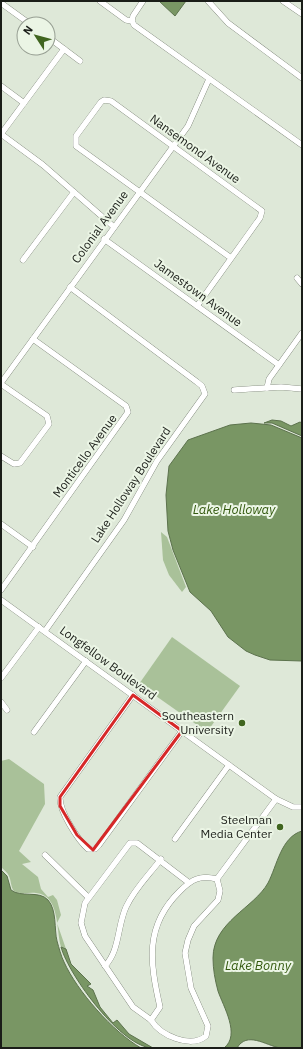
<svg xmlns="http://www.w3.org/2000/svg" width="303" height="1049" font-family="'IBM Plex Sans',sans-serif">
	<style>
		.green { fill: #a9c199 }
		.water { fill: #799664; stroke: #5c724d }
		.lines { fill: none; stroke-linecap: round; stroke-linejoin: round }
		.minor-casing { stroke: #676f61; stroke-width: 6 }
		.minor { stroke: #fff; stroke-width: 5.5 }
		.marked { fill: none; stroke: #d62828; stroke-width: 3; stroke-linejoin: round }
		.poi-dot { fill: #40651f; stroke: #ebf5e5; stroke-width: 1.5 }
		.labels { text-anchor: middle; stroke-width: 4; stroke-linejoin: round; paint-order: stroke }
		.street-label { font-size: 12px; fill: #1a1d18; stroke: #ebf5e5 }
		.poi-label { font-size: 12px; fill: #1a1d18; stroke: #ebf5e5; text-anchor: end }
		.water-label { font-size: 13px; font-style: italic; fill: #345a0f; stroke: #ebf5e5 }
	</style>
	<rect width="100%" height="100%" fill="#dee8d8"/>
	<!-- green -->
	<g class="green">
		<path d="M161,532L167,537L186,587L182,592L169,575L163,560Z"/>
		<path d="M172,637L240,686L207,732L139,684Z"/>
		<path d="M9,759L44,784L45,804L19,851L31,862L22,864L38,877L41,889L48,897L53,895L57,900L61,915L57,923L66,949L61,947C56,930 60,895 36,893C29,892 19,895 14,891C11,888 11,880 9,876C8,873 4,870 1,867V761Z"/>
	</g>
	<!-- water -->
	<g class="water">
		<path d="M159,1H186L175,16Z"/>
		<path d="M272,420L281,421L291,426L300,422L302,423V436L272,423H264Z"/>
		<path d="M251,423L271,425L302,438V661L270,660L255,655L246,651L228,637L211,611L190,592L173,550L168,531L166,495L169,466L188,440L230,425Z"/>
		<path d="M302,831V1048C295,1048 287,1049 280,1048C265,1045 247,1031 237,1048H224C241,1035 223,1006 218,991C215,980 213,969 213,958C213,922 254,908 268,883C277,866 281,837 302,831Z"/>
		<path d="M1,870L7,876L11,890C21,898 39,890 48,900C57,910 54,929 57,941C59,948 61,956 64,962C77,991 113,1032 141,1048H1Z"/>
		<path d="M61,947L66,949L71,964L91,984L87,986L93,990L100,1007L113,1023L117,1020L129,1034L153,1048C122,1048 69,976 61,947Z"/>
	</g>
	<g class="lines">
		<!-- minor casing -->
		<g class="minor-casing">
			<g id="minor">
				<path d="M100,1L126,20L132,21L134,25L302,145"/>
				<path d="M208,1L228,23L302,78"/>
				<path d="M283,1L302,14"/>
				<path d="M1,3L30,24"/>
				<path d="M132,21L133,16L143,1"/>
				<path d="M48,37L80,61"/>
				<path d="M1,86L24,103"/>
				<path d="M1,134L43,165L114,227"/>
				<path d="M1,134L64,49"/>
				<path d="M104,239L279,365"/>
				<path d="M23,260L74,192"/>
				<path d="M297,278L302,284"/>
				<path d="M197,306L260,218L262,211L111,101L104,100L101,102L76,136V146L231,258"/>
				<path d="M1,383L188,126L209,79"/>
				<path d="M1,384L47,416L49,424L20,463L14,464L1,456"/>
				<path d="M267,388L269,379L302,333"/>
				<path d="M234,390L281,387L302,389"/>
				<path d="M1,524L33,547"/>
				<path d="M1,590L128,412L126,406L33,339"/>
				<path d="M1,600L276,799L293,807H302"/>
				<path d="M45,631L124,520L157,461L205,394L202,386L197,382L70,287"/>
				<path d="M1,678L39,627"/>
				<path d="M133,695L60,797C59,811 78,840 88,849H95L99,845L182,731"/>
				<path d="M1,702L7,710"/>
				<path d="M34,732L86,661"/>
				<path d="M175,839L229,765"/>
				<path d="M45,855L88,897"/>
				<path d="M105,966C120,950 117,927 126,907C135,888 149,875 161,859"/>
				<path d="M151,1020C160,1035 190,1049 206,1036L208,1026L191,988L185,953L188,940L194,926L218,900L220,891L217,879L276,799"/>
				<path d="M151,1020L133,1007L85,936L81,923L85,903L130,843H137L188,882"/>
				<path d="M151,1020L160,1007C150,963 144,926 180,891C192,879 200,875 217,879"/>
			</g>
		</g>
		<!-- minor -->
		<use href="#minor" class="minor"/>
	</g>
	<!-- marked area -->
	<path class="marked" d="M133,695L182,731L93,850L77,835L60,806V797Z"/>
	<!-- markers -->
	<g class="poi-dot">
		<circle cx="242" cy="723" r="4"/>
		<circle cx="280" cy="827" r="4"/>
	</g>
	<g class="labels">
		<!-- street labels -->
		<g class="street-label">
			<text transform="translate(195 149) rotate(36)" y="4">Nansemond Avenue</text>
			<text transform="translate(100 227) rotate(-54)" y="4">Colonial Avenue</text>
			<text transform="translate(198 293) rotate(36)" y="4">Jamestown Avenue</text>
			<text transform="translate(85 456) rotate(-54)" y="4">Monticello Avenue</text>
			<text transform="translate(131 485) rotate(-57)" y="4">Lake Holloway Boulevard</text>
			<text transform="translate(108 663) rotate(36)" y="4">Longfellow Boulevard</text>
		</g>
		<!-- poi labels -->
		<g class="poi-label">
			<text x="234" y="720">Southeastern<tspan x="234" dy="14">University</tspan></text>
			<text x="272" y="824">Steelman<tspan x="272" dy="14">Media Center</tspan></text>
		</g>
		<!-- water labels -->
		<g class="water-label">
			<text x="234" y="514">Lake Holloway</text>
			<text x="258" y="970">Lake Bonny</text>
		</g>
	</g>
	<!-- border -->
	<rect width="303" height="1049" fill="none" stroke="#1a1d18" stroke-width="4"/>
	<!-- north arrow -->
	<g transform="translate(36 36) rotate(306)"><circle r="19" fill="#ebf5e5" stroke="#979f93"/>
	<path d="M0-3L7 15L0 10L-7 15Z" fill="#40651f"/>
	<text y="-6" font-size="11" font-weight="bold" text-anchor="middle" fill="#1a1d18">N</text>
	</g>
</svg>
